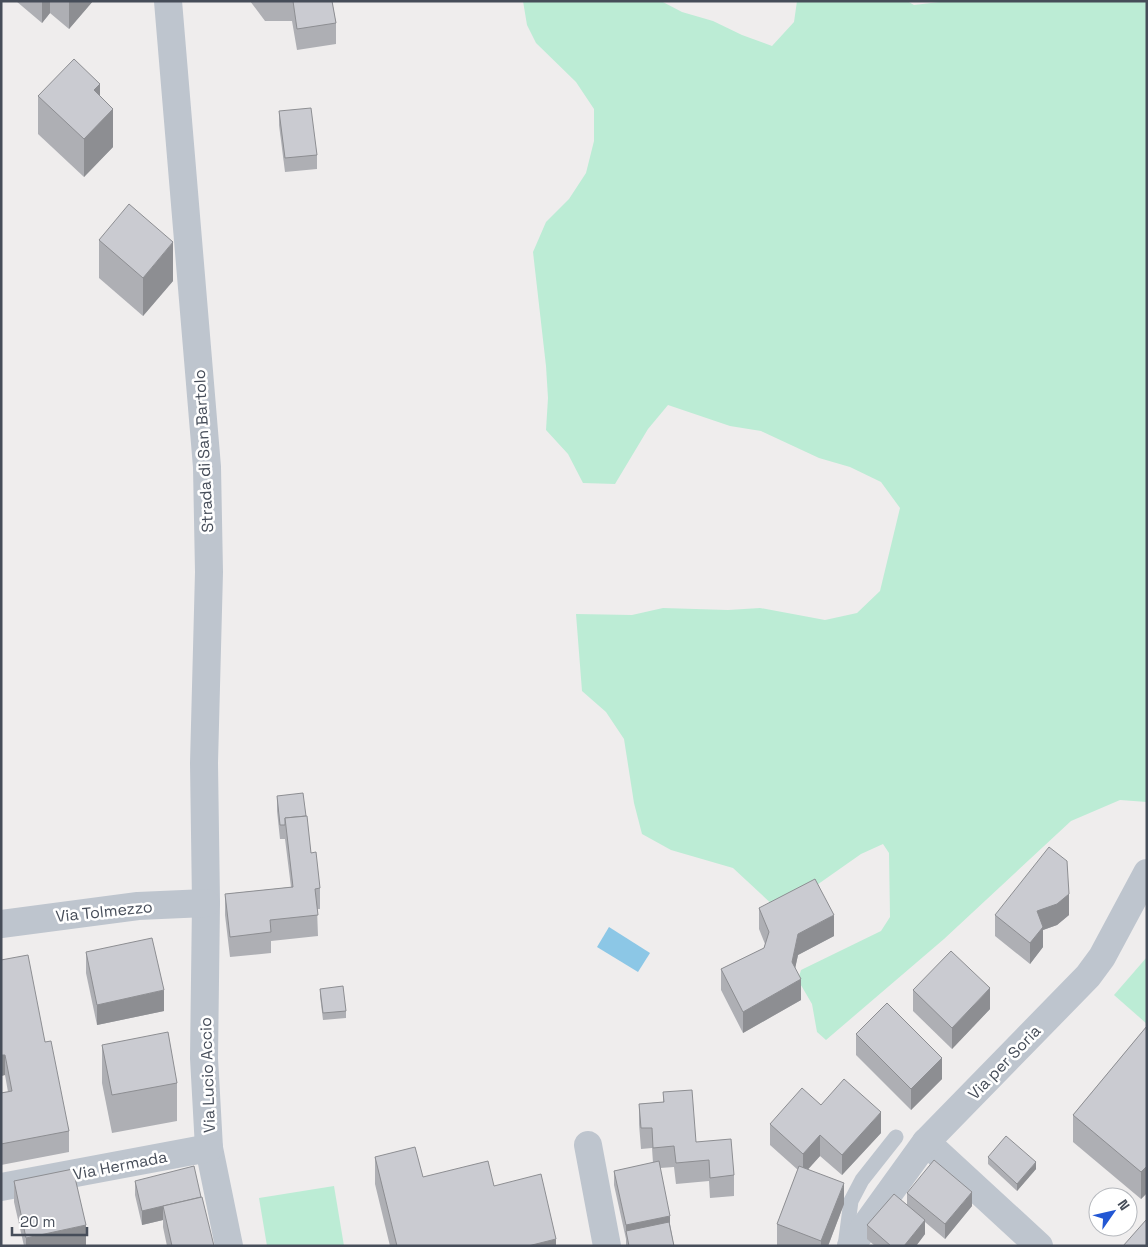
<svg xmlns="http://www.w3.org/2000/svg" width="1148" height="1247" font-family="'Space Grotesk',sans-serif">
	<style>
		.green { fill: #bcecd5 }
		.water { fill: #8cc7e6 }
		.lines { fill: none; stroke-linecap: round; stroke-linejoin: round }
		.lane { stroke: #bec5ce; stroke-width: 15 }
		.street { stroke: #bec5ce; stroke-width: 28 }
		.wall { fill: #aeafb4 }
		.shaded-wall { fill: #8d8e92 }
		.building { fill: #cacbd1; stroke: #8d8e92 }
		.labels { text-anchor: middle; stroke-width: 5; stroke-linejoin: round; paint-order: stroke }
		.street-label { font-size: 16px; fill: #464d59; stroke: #fff }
	</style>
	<rect width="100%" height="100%" fill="#efeded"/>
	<!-- green -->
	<g class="green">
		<path d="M523,1H661L682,12L713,21L742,35L772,46L794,22L797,1H907L914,5L948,1H1147V802L1120,800L1071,821L944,939L826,1040L817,1032L812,1004L798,980L801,970L881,931L890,917L889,853L883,844L861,854L814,887L776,908L733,868L671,850L642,834L634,803L624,739L606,712L582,691L576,614L632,615L663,608L728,610L760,608L825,620L857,613L880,591L900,508L881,482L850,467L819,458L761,431L730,426L668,405L648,429L615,484L583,483L568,454L546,430L548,398L546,366L533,252L546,222L569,199L586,173L594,141V109L576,82L536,43L527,25Z"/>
		<path d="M1147,957V1024L1114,995Z"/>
		<path d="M334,1186L344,1246H267L259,1198Z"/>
	</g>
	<!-- water -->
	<path class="water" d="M609,927L650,953L638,972L597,947Z"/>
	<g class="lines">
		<!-- lane -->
		<path class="lane" d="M845,1246L851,1201L862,1180L896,1137"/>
		<!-- street -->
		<g class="street">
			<path d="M168,1L207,467L209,572L204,763L206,903L204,1058L209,1148L229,1246"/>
			<path d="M1,924L138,906L206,903"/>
			<path d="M926,1142L1039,1246"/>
			<path d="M588,1145L607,1246"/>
			<path d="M1,1187L209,1148"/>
			<path d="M851,1246L926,1142L1088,976L1102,957L1147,873"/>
		</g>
	</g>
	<!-- wall -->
	<g class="wall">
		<path d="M16,1H93L69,29L50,13L42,23Z"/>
		<path d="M250,1H332L336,23V44L297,50L292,21H265Z"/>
		<path d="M38,96H100L113,147L84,177L38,134Z"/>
		<path d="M279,111L317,155V169L285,172L279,125Z"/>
		<path d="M99,240L173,281L143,316L99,278Z"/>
		<path d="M277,796L311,853L320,888V909H317L318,936L271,941V953L230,957L225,915V894L291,887L285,839H280L277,811Z"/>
		<path d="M759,908L834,936L798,955L795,968L801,1000L743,1033L721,990V969L764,948L765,944L759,929Z"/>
		<path d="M995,915H1069L1057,925L1043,930V947L1030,964L995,936Z"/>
		<path d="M86,952L164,1011L97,1025L86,973Z"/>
		<path d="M1,960L45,1042L69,1131V1152L1,1165V1093L8,1092L5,1075L1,1076Z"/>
		<path d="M320,989L346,1011V1018L323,1020L320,996Z"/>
		<path d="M913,990L990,1009L952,1049L913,1011Z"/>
		<path d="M1147,1026V1193L1141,1199L1073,1142V1115Z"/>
		<path d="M856,1034L942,1079L911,1110L856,1055Z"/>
		<path d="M102,1045L177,1083V1121L112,1133L102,1083Z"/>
		<path d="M663,1092L696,1142L734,1175V1196L710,1198L709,1181L676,1184L674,1167L660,1168L674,1246H626V1239L614,1185V1171L653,1163L652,1148L641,1149L639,1124V1104L663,1102Z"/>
		<path d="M821,1105L881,1133L842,1175L820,1156L808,1169L844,1204L828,1246H779L777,1245V1224L798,1170L770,1145V1124Z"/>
		<path d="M375,1157L423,1177L494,1186L556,1246H390L375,1184Z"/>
		<path d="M988,1157L1036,1169L1017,1191L988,1164Z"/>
		<path d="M14,1181L86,1246H24L14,1202Z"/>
		<path d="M135,1181L214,1246H167L163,1227V1220L142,1225L135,1195Z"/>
		<path d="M907,1193L972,1206L945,1239L925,1222V1234L916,1246H875L867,1239V1225L907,1205Z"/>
	</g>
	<!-- shaded-wall -->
	<g class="shaded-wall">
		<path d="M42,1H50V13L42,23Z"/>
		<path d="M69,1H93L69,29Z"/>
		<path d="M100,84V122L113,109V147L84,177V139L94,90Z"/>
		<path d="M173,242V281L143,316V278Z"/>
		<path d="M1069,894V915L1057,925L1043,930V947L1030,964V943L1037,911Z"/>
		<path d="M834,915V936L798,955L792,983V962L798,934Z"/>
		<path d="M801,979V1000L743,1033V1012Z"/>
		<path d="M990,988V1009L952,1049V1028Z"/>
		<path d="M164,990V1011L97,1025V1005Z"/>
		<path d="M1,1055H5V1075L1,1076Z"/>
		<path d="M942,1058V1079L911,1110V1089Z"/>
		<path d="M881,1112V1133L842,1175V1155Z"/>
		<path d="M820,1135V1156L803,1175V1154Z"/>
		<path d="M1036,1162V1169L1017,1191V1184Z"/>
		<path d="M1147,1166V1193L1141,1199V1172Z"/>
		<path d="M844,1183V1204L828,1246H821V1241Z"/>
		<path d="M972,1192V1206L945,1239V1224Z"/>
		<path d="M163,1206V1220L142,1225V1211Z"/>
		<path d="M670,1216V1230L626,1231V1225Z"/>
		<path d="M925,1220V1234L916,1246H904Z"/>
		<path d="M86,1225V1246H26V1238Z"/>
		<path d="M556,1239V1246H528Z"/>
	</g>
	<!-- building -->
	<g class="building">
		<path d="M293,1H332L336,23L297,29Z"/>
		<path d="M74,59L100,84L94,90L113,109L84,139L38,96Z"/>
		<path d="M311,108L317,155L285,158L279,111Z"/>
		<path d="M129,204L173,242L143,278L99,240Z"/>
		<path d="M303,793L306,816L285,818V825H280L277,796Z"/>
		<path d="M307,816L311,853L316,852L320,888L315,889L318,915L270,920L271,932L230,937L225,894L293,887L285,818Z"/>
		<path d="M1049,847L1067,861L1069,894L1057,904L1037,911L1043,927L1030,943L995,915Z"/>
		<path d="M815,879L834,915L798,934L792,962L801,979L743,1012L721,969L764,948L769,932L759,908Z"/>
		<path d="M152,938L164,990L97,1005L86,952Z"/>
		<path d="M951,951L990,988L952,1028L913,990Z"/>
		<path d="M28,955L45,1042L51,1041L69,1131L1,1144V1093L12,1091L5,1055H1V960Z"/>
		<path d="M343,986L346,1011L323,1013L320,989Z"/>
		<path d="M887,1003L942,1058L911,1089L856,1034Z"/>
		<path d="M1147,1026V1166L1141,1172L1073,1115Z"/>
		<path d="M168,1032L177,1083L112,1095L102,1045Z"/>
		<path d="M844,1079L881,1112L842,1155L820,1135L803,1154L770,1124L802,1088L821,1105Z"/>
		<path d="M692,1090L696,1142L731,1139L734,1175L710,1178L709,1160L676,1163L674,1146L653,1148L652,1128H641L639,1104L664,1102L663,1092Z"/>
		<path d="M1006,1136L1036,1162L1017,1184L988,1157Z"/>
		<path d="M415,1147L423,1177L488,1161L494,1186L541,1174L556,1239L528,1246H397L375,1157Z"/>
		<path d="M934,1160L972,1192L945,1224L907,1193Z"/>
		<path d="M659,1161L670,1216L626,1225L614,1171Z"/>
		<path d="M194,1166L201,1197L142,1211L135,1181Z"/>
		<path d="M799,1166L844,1183L821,1241L777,1224Z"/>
		<path d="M73,1169L86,1225L26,1238L14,1181Z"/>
		<path d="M894,1194L925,1220L904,1246H891L867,1225Z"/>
		<path d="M202,1197L214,1246H172L163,1206Z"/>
		<path d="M1146,1220L1147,1221V1246H1123Z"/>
		<path d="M669,1222L674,1246H629L626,1231Z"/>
	</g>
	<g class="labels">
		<!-- street labels -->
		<g class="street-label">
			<text transform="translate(203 451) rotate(-93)" y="6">Strada di San Bartolo</text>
			<text transform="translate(104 911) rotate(-6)" y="6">Via Tolmezzo</text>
			<text transform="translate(1004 1062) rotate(-46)" y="6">Via per Soria</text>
			<text transform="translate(207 1075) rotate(-92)" y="6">Via Lucio Accio</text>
			<text transform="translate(120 1165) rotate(-11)" y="6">Via Hermada</text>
		</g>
	</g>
	<!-- border -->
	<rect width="1148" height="1247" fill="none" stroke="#464d59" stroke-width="5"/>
	<!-- north arrow -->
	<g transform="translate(1113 1212) rotate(56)"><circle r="24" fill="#ffffff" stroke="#b5b8bd"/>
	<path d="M0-4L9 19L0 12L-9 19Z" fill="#2257d4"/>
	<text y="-8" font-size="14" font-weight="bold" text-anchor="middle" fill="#464d59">N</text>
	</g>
	<!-- scale -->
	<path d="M12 1227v8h75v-8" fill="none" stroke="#464d59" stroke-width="2.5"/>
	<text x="20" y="1227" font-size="15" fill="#464d59" stroke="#ffffff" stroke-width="4" paint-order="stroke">20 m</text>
</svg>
